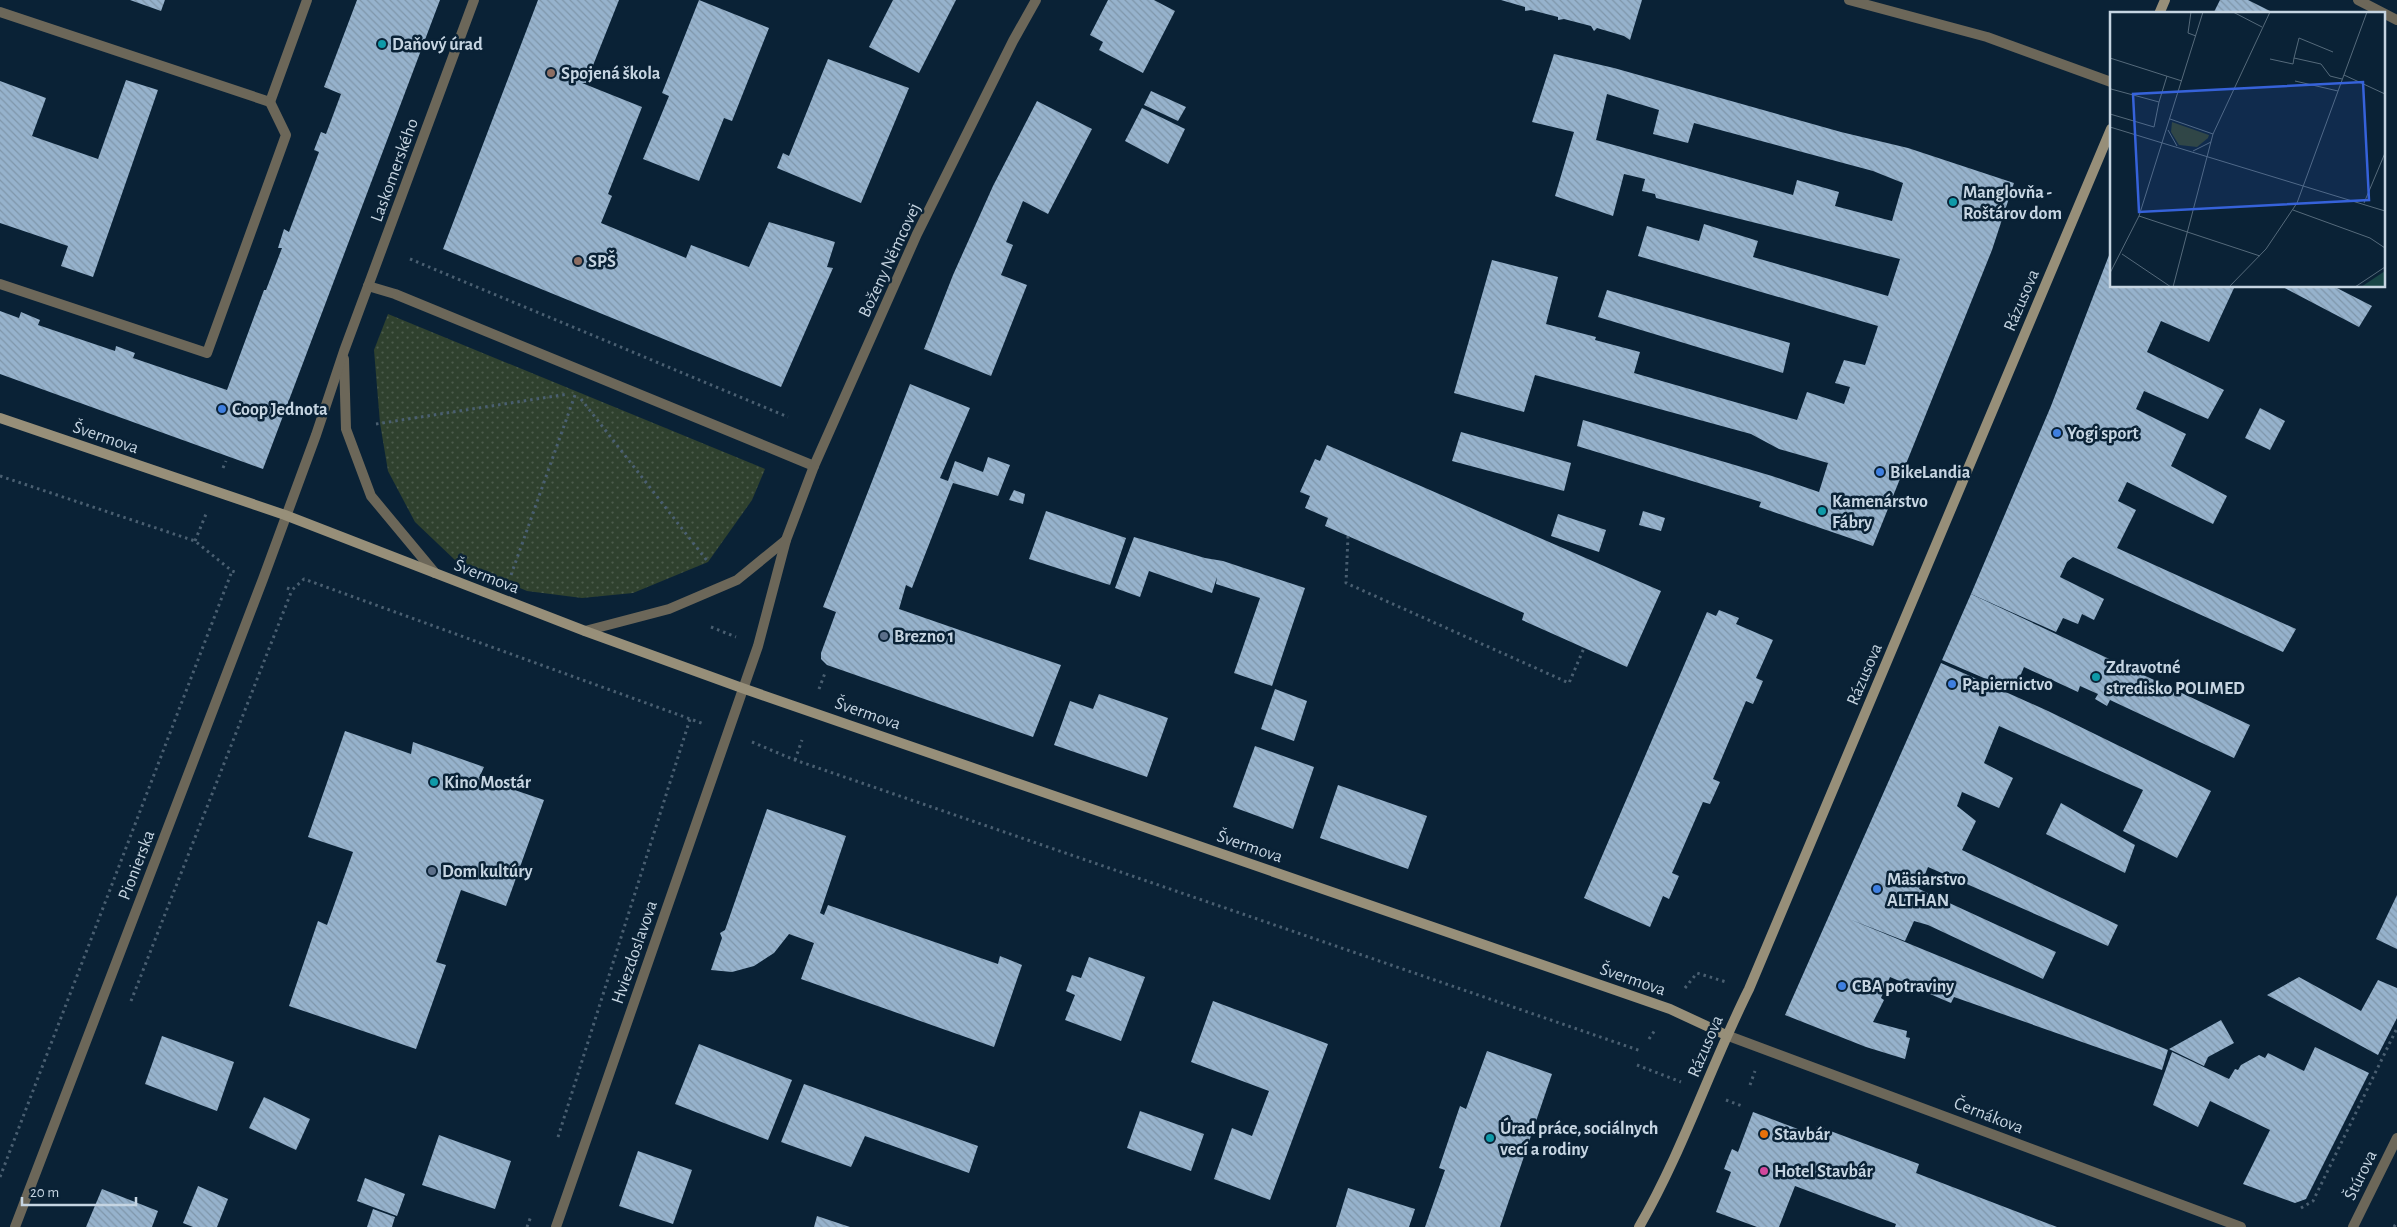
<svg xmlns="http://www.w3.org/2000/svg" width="2397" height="1227" font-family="'Alegreya Sans',sans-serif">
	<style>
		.park { fill: url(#park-dots) }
		.building { fill: url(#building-back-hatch); fill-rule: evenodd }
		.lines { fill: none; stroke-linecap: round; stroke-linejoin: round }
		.path { stroke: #4a5f71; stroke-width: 3; stroke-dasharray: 2.5 4; stroke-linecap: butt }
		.lane { stroke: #6c6759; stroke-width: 10 }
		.street { stroke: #6c6759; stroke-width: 10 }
		.secondary { stroke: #978f79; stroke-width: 10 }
		.culture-dot { fill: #0f9aa8; stroke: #0a2236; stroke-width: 2 }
		.education-dot { fill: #8d6e63; stroke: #0a2236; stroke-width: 2 }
		.shop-dot { fill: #3f7fe0; stroke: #0a2236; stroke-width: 2 }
		.service-dot { fill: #5c6f8a; stroke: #0a2236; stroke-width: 2 }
		.food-dot { fill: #e8710a; stroke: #0a2236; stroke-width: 2 }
		.hotel-dot { fill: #d1479c; stroke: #0a2236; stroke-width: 2 }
		.labels { text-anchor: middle; stroke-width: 5; stroke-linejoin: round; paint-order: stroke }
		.poi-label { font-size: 18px; font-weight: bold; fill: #c6d5e2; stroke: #0a2236; text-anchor: start }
		.street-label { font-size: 18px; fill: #c6d5e2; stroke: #0a2236 }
		.inset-road { fill: none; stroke: #556a7b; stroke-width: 1 }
		.view { fill: #3662da; fill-opacity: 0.15; stroke: #3662da; stroke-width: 2.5 }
		.inset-edge { fill: none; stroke: #c6d5e2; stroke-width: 2.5 }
	</style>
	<defs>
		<pattern id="park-dots" width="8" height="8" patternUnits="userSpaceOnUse" patternTransform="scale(1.25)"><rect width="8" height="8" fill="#2f412e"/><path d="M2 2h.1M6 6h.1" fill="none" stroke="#4c5c4c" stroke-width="1.8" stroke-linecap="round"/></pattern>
		<pattern id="building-back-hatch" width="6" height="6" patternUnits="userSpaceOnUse" patternTransform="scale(1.25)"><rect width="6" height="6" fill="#96b2cc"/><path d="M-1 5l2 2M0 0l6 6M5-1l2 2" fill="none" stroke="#7f96aa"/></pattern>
	</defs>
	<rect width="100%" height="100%" fill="#0a2236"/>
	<!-- park -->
	<path class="park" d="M388,314L765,469L752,500L708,562L633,593L582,598L527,591L456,561L415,522L388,471L380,423L374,350Z"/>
	<!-- building -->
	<g class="building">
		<path d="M130,0H165L161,11Z"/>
		<path d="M357,0H440L263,469L0,374V311L19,318L21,312L40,320L38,325L115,351L116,346L135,353L133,358L227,390L264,290H266L282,248H278L284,229L289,232L319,152L314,150L321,132L326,134L341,94L324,87Z"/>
		<path d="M538,0H619L586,83H582L642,107L608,194L612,196L601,223L686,258L691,245L749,267L769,222L835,242L827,267L833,268L781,387L443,249Z"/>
		<path d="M699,0L769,28L732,121L724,118L699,181L643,159L669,96L662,93Z"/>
		<path d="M893,0H956L919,73L869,47Z"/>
		<path d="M1108,0H1154L1175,11L1143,73L1099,50L1103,42L1090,35Z"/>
		<path d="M1501,0H1642L1630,40L1624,36L1597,28L1594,31L1591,26L1564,19L1558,20V17L1531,10L1525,11V7Z"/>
		<path d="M2220,0H2248L2276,14H2213Z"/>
		<path d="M1554,54L1614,68L1841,132L1908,148L2014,183L1992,250L1873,546L1759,507L1761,502L1577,446L1583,420L1772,476L1819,492L1828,463L1779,449L1751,434L1535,375L1524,412L1454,393L1492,260L1558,277L1546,324L1596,337L1595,340L1640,352L1634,373L1797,420L1807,392L1844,404L1850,387L1835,383L1844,360L1865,365L1878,326L1638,256L1647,226L1699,241L1704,224L1758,241L1753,257L1888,296L1900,259L1656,198L1655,194L1642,191L1645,179L1624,174L1613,216L1555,196L1574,132L1532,122ZM1607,94L1659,110L1653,134L1688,143L1694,123L1873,171L1903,183L1892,221L1835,206L1839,192L1797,180L1793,195L1596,140Z"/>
		<path d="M828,59L909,88L861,203L777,168L783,153L789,156Z"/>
		<path d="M126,80L158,90L93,277L61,266L68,246L0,223V81L46,98L32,136L98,159Z"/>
		<path d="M1151,91L1186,107L1178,121L1144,105Z"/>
		<path d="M1037,101L1092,129L1048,214L1023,201L1006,242L1013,245L1001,275L1027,285L991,376L924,349L953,275L993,186Z"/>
		<path d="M1142,108L1185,129L1168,164L1125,141Z"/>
		<path d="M2111,250V286L2234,288L2209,342L2161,321L2147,352L2224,390L2208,419L2144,391L2136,409L2186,434L2171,466L2227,496L2213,524L2127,482L2118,501L2136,510L2117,548L2296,629L2283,652L2073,557L2067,562L2060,577L2104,599L2094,620L2082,614L2078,624L2063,618L2056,632L1971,594L2051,406Z"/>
		<path d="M2281,286H2333L2372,306L2359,327Z"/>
		<path d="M1607,290L1790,343L1783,373L1598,317Z"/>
		<path d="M910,384L970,408L940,478L948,481L955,461L983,472L988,457L1010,465L998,496L953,483L912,588L906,585L899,609L1061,665L1033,737L827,665L821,659V653L836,612L823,607Z"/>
		<path d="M2260,408L2285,421L2270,450L2245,438Z"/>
		<path d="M1461,432L1571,463L1564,491L1452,461Z"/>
		<path d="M1327,445L1661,591L1627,667L1522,620L1524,613L1325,526L1328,518L1305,508L1310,496L1300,492L1315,459L1320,461Z"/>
		<path d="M1014,490L1025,494L1023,504L1009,500Z"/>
		<path d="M1046,511L1126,538L1110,585L1029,559Z"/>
		<path d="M1643,511L1665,518L1661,531L1639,525Z"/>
		<path d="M1558,514L1606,530L1599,552L1551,536Z"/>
		<path d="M1134,537L1205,558L1223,561L1305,588L1272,686L1234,673L1260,598L1216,584L1217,577L1212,593L1149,571L1140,597L1115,588Z"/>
		<path d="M1971,594L2250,725L2234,758L2110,700L2107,706L2095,699L2098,694L2080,686L2078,692L2024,667L2014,691L1942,660Z"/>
		<path d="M1719,610L1739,618L1736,624L1773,640L1756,678L1763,681L1753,704L1746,701L1713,779L1720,782L1710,804L1703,802L1672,873L1679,876L1669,899L1663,896L1650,927L1584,898L1707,612L1716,616Z"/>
		<path d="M1941,663L2048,711L2211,791L2177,858L2123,831L2143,790L1999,726L1984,763L2013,778L1999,808L1962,792L1957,806L1976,821L1962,850L2118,925L2108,946L1928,867L1919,889L2056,952L2043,979L1928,925L1914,921L1905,941L1849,919L2168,1050L2162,1070L1954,997L1951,1003L1890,977L1881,998L1884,1000L1873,1022L1907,1031L1906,1037L1910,1038L1905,1059L1866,1047L1785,1015Z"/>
		<path d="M1275,689L1307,701L1294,741L1261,729Z"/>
		<path d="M1099,694L1168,718L1147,777L1054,745L1070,701L1093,709Z"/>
		<path d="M345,731L411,754L413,742L484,767L479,778L544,800L506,906L461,890L436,962L446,965L416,1049L289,1006L318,921L327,925L353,852L308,837Z"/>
		<path d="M1255,746L1314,767L1293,829L1233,807Z"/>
		<path d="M1338,785L1427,816L1408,869L1320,838Z"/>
		<path d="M2061,803L2135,845L2125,873L2046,834Z"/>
		<path d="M767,809L846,836L820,913L824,915L828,905L998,964L1000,956L1022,965L994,1047L801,979L814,943L789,934L774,953L754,966L732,972L711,970L722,938L720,933L725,930Z"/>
		<path d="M2397,895V949L2376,939Z"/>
		<path d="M1089,957L1145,977L1121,1041L1065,1020L1075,995L1066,991L1072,975L1081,978Z"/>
		<path d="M2299,977L2361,1011L2378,980L2397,988V1018L2378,1055L2267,995Z"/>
		<path d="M1213,1001L1328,1044L1270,1200L1214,1179L1232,1128L1252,1136L1269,1091L1191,1062Z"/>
		<path d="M2221,1020L2234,1043L2208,1057L2204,1066L2169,1049Z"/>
		<path d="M162,1036L234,1062L217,1111L145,1084Z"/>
		<path d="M699,1044L792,1080L768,1140L675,1104Z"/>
		<path d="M2315,1047L2369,1073L2306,1199L2295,1203L2243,1184L2270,1130L2210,1101L2198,1127L2153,1105L2172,1052L2229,1079L2235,1069L2238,1070L2241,1065L2259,1055L2265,1058L2268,1053L2304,1071Z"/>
		<path d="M1487,1051L1552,1074L1500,1227H1425L1445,1170L1439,1168L1460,1106L1466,1109Z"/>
		<path d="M804,1084L978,1146L969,1173L865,1136L851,1167L781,1142Z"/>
		<path d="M264,1097L310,1119L296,1150L249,1128Z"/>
		<path d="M1140,1111L1204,1134L1191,1171L1127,1148Z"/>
		<path d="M1753,1112L1814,1135L1817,1126L1919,1164L1916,1173L2057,1227H1895L1896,1224L1795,1186L1779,1227H1757L1716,1212L1731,1172L1724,1169L1729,1156L1732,1149L1738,1152Z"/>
		<path d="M439,1135L511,1161L495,1209L422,1185Z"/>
		<path d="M638,1151L692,1170L673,1224L619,1206Z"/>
		<path d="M365,1178L405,1194L397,1216L357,1201Z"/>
		<path d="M198,1186L228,1199L217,1227H193L183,1223Z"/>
		<path d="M1348,1188L1415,1209L1409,1227H1336Z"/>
		<path d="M102,1189L158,1211L152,1227H86Z"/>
		<path d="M373,1209L395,1217L392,1227H367Z"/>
		<path d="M817,1216L850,1227H814Z"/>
	</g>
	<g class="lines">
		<!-- path -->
		<g class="path">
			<path d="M410,259L788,417"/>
			<path d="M581,399L708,562"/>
			<path d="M376,424L568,394"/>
			<path d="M223,468L226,461"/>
			<path d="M0,476L195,541L232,571L238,573"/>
			<path d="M1348,536L1346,583L1569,683L1584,648"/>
			<path d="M195,541L206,514"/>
			<path d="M511,575L575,395"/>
			<path d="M287,588L292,590L304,579L704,724"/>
			<path d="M711,627L736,637"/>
			<path d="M819,689L825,673"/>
			<path d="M752,742L795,760L1641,1051"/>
			<path d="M795,760L802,740"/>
			<path d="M1685,988L1697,973L1726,982"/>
			<path d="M131,1001L292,590"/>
			<path d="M1649,1039L1655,1030"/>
			<path d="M1637,1065L1681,1082"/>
			<path d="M1750,1085L1755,1071"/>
			<path d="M1726,1100L1742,1106"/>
			<path d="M558,1137L690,719"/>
			<path d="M0,1177L232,571"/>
			<path d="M2301,1208L2313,1201L2397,1028"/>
			<path d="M527,1227L531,1216"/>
			<path d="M2394,1227L2397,1222"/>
		</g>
		<!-- lane -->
		<g class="lane">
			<path d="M1849,0L1987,37L2111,82"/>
			<path d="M0,12L270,102L307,0"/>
			<path d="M0,284L207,353L286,135L270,102"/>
			<path d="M368,286L395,294L814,466"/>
		</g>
		<!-- street -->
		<g class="street">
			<path d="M2358,0L2397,20"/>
			<path d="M344,359L346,429L371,496L435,573"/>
			<path d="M585,631L669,609L737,580L786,540"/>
			<path d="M1726,1035L2241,1227"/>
			<path d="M15,1227L263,579L316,435L344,351L474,0"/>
			<path d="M556,1227L758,646L786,540L814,466L917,234L1013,41L1036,0"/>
			<path d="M2353,1227L2397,1138"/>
		</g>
		<!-- secondary -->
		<g class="secondary">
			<path d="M2159,14L2165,0"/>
			<path d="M0,418L285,515L585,631L742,688L1670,1009L1726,1035"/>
			<path d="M1639,1227C1683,1151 1710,1067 1749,989L2111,129"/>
		</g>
	</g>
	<!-- markers -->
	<g class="culture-dot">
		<circle cx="382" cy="44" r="5"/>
		<circle cx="1953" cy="202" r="5"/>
		<circle cx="1822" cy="511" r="5"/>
		<circle cx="2096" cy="677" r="5"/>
		<circle cx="434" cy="782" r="5"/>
		<circle cx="1490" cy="1138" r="5"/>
	</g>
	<g class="education-dot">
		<circle cx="551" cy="73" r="5"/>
		<circle cx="578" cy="261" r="5"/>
	</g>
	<g class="shop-dot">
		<circle cx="222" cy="409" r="5"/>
		<circle cx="2057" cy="433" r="5"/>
		<circle cx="1880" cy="472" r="5"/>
		<circle cx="1952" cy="684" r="5"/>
		<circle cx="1877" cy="889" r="5"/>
		<circle cx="1842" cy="986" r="5"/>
	</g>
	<g class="service-dot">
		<circle cx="884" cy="636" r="5"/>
		<circle cx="432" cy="871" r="5"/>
	</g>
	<circle class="food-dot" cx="1764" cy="1134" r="5"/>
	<circle class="hotel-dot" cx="1764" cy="1171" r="5"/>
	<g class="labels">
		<!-- poi labels -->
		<g class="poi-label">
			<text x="392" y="50">Daňový úrad</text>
			<text x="561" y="79">Spojená škola</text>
			<text x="1963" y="198">Manglovňa -<tspan x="1963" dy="21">Roštárov dom</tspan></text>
			<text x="588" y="267">SPŠ</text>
			<text x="232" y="415">Coop Jednota</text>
			<text x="2067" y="439">Yogi sport</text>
			<text x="1890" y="478">BikeLandia</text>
			<text x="1832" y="507">Kamenárstvo<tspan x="1832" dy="21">Fábry</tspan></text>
			<text x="894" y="642">Brezno 1</text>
			<text x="2106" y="673">Zdravotné<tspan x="2106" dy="21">stredisko POLIMED</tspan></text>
			<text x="1962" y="690">Papiernictvo</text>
			<text x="444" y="788">Kino Mostár</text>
			<text x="442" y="877">Dom kultúry</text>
			<text x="1887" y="885">Mäsiarstvo<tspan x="1887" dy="21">ALTHAN</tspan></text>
			<text x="1852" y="992">CBA potraviny</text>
			<text x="1500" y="1134">Úrad práce, sociálnych<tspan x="1500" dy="21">vecí a rodiny</tspan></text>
			<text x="1774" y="1140">Stavbár</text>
			<text x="1774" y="1177">Hotel Stavbár</text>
		</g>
		<!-- street labels -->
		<g class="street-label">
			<text transform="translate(394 170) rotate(-70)" y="6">Laskomerského</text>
			<text transform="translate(889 260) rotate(-65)" y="6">Boženy Němcovej</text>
			<text transform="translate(2021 300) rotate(-67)" y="6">Rázusova</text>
			<text transform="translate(106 437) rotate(19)" y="6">Švermova</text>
			<text transform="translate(487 576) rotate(21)" y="6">Švermova</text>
			<text transform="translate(1864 674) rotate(-67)" y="6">Rázusova</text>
			<text transform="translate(868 713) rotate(19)" y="6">Švermova</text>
			<text transform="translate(1250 846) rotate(19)" y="6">Švermova</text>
			<text transform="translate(136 865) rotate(-69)" y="6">Pionierska</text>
			<text transform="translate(634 952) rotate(-71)" y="6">Hviezdoslavova</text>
			<text transform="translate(1633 979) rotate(19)" y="6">Švermova</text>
			<text transform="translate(1705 1046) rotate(-67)" y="6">Rázusova</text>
			<text transform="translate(1989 1115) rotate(21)" y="6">Černákova</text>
			<text transform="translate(2360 1175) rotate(-64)" y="6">Štúrova</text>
		</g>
	</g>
	<!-- overview -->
	<g transform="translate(2110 12)">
		<rect width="275" height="275" fill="#0a2236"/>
		<path d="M62,110L99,123L98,126L87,135L69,133L61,120Z" fill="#2f412e"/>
		<path d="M275,259V273L272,275H251Z" fill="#194647"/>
		<path class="inset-road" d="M81,0L78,21L86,24M123,0L152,15M0,46L72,69M184,46L189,26L223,40M160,47L183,52L184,46L211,52L220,64L232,67M234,63L275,82M185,69L228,79M1,77L49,90L57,64M0,102L44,115L49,90M60,107L103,122M0,115L275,199M58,118L67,134M83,139L101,130M254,191L275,141M183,198L260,226L275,236M29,204L150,244M12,242L61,275M0,261L29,204L93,0M63,275L103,122L160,0M119,275L156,237L187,191L257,0M245,275L275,255"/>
		<path class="view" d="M253,70L259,188L29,200L23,82Z"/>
		<rect width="275" height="275" class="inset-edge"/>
	</g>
	<!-- scale -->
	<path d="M22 1197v8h114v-8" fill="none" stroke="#c6d5e2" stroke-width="2.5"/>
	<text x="30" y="1197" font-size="15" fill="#c6d5e2" stroke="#0a2236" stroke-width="4" paint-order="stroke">20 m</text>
</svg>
